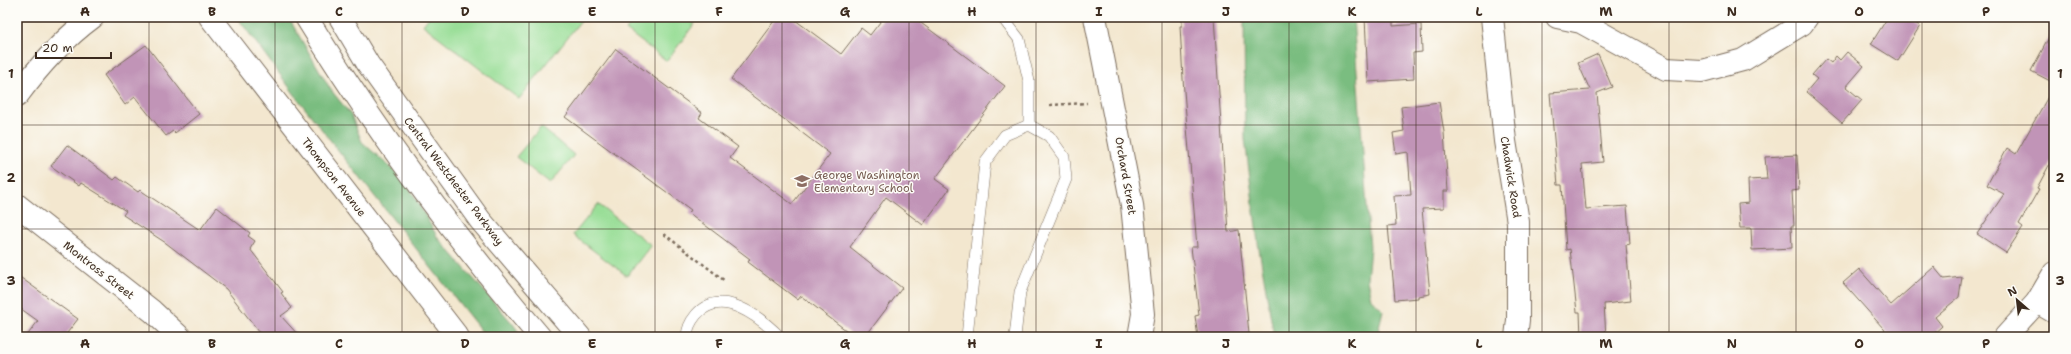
<svg xmlns="http://www.w3.org/2000/svg" width="2071" height="354" font-family="'Shantell Sans',sans-serif">
	<style>
		.green { fill: #99de97; stroke: #6a845a }
		.forest { fill: #7abd80; stroke: #5a744f }
		.building { fill: #c194b7 }
		.lines { fill: none; stroke-linecap: round; stroke-linejoin: round }
		.lane-casing { stroke: #7b6c5c; stroke-width: 12 }
		.street-casing { stroke: #7b6c5c; stroke-width: 24 }
		.secondary-casing { stroke: #7b6c5c; stroke-width: 24 }
		.primary-casing { stroke: #7b6c5c; stroke-width: 24 }
		.path { stroke: #7b6c5c; stroke-width: 2.5; stroke-dasharray: 3 3; stroke-linecap: butt }
		.lane { stroke: #fff; stroke-width: 11 }
		.street { stroke: #fff; stroke-width: 22 }
		.secondary { stroke: #fff; stroke-width: 22 }
		.primary { stroke: #fff; stroke-width: 22 }
		.grid { fill: none; stroke: #3b2a1e; stroke-width: 1; stroke-opacity: 0.55 }
		.labels { text-anchor: middle; stroke-width: 3; stroke-linejoin: round; paint-order: stroke }
		.education-label { font-size: 11px; fill: #785e54; stroke: #fdfcf7; text-anchor: start }
		.street-label { font-size: 11px; fill: #3b2a1e; stroke: #fdfcf7 }
		.neatline { fill: none; stroke: #3b2a1e; stroke-width: 1.5 }
		.grid-label { font-size: 13px; text-anchor: middle; font-weight: bold; fill: #3b2a1e }
	</style>
	<rect width="100%" height="100%" fill="#fdfcf7"/>
	<filter id="ink" filterUnits="userSpaceOnUse"><feTurbulence type="fractalNoise" baseFrequency=".025" numOctaves="2"/><feDisplacementMap in="SourceGraphic" scale="8" xChannelSelector="R" yChannelSelector="G"/><feConvolveMatrix kernelMatrix="1 2 1 2 8 2 1 2 1" color-interpolation-filters="sRGB"/></filter>
	<filter id="wash" filterUnits="userSpaceOnUse"><feTurbulence type="fractalNoise" baseFrequency=".012" numOctaves="4" result="noise"/><feDisplacementMap in="SourceGraphic" scale="16" xChannelSelector="R" yChannelSelector="G"/><feGaussianBlur stdDeviation="0.9" result="paint"/><feColorMatrix in="noise" values="0 0 0 0 0 0 0 0 0 0 0 0 0 0 0 0 0 1.4 0 .05"/><feComposite in="paint" operator="in"/></filter>
	<g filter="url(#wash)">
		<rect width="100%" height="100%" fill="#f3e7cf"/>
		<!-- green -->
		<g class="green">
			<path d="M429,17H580L582,19L519,99L423,25Z"/>
			<path d="M636,17H688L695,23L667,61L626,30Z"/>
			<path d="M541,127L574,155L550,184L516,157Z"/>
			<path d="M598,204L651,245L627,276L573,235Z"/>
		</g>
		<!-- forest -->
		<g class="forest">
			<path d="M237,17H288L331,90L351,115L362,142L405,180L438,238L513,324L522,337H486L304,107Z"/>
			<path d="M1244,17H1353L1370,248L1367,280L1371,299L1383,310L1377,337H1274L1258,243L1245,139Z"/>
		</g>
		<g id="blocks">
			<!-- building -->
			<g class="building">
				<path d="M777,17H791L841,54L861,28L870,35L884,17H913L1005,86L935,179L949,189L923,225L886,197L850,247L902,288L865,337H855L801,296L798,300L748,262L750,259L689,213L691,210L565,117L616,49L702,113L699,118L738,147L730,158L792,204L830,154L731,79Z"/>
				<path d="M1182,17H1214L1228,232L1239,230L1249,334L1230,337H1198L1195,316L1199,315L1191,247H1197L1183,79L1180,26H1182Z"/>
				<path d="M1365,17H1393V26L1421,24L1422,52L1413,53L1414,79L1368,82Z"/>
				<path d="M1888,17H1905L1920,26L1898,61L1871,44Z"/>
				<path d="M2054,28V83L2031,71Z"/>
				<path d="M146,45L199,114L175,133L173,131L166,136L135,97L125,105L104,75Z"/>
				<path d="M1847,52L1864,66L1846,87L1862,100L1842,123L1806,92L1817,79L1812,75L1826,59L1831,63L1836,56L1840,60Z"/>
				<path d="M1598,54L1612,87L1597,93L1603,162L1582,164L1586,209L1627,206L1630,244L1626,245L1631,301L1604,304L1606,337H1581L1580,312H1577L1570,249L1566,250L1562,185H1558L1550,93L1590,90L1578,63Z"/>
				<path d="M2054,86V156L2037,188L2039,189L2019,224L2023,227L2006,253L1977,234L2004,194L1987,185L2007,148L2016,154Z"/>
				<path d="M1439,102L1444,132L1448,191H1444V208L1422,209L1430,294L1418,296V298L1395,300L1388,226L1396,225L1394,196L1411,195L1408,152L1396,154L1393,133L1404,131L1401,107Z"/>
				<path d="M67,145L114,180L117,177L138,192L140,190L200,230L217,207L250,233L248,236L255,241L250,249L283,292L281,293L292,308L281,316L300,337H263L226,289L166,243L123,215L126,211L81,183L79,186L51,166Z"/>
				<path d="M1797,155L1799,190L1792,191L1794,226H1791L1792,248L1752,250L1751,228H1740L1738,204L1749,203L1748,180L1767,179L1765,157Z"/>
				<path d="M1934,267L1944,279L1962,277L1959,297L1935,317L1942,326L1930,337H1891L1843,283L1859,269L1891,305Z"/>
				<path d="M17,275L78,319L64,337H26L38,321L17,306Z"/>
			</g>
		</g>
	</g>
	<g filter="url(#ink)">
		<use href="#blocks" fill-opacity="0" stroke="#7b6c5c" stroke-width="1"/>
		<g class="lines">
			<!-- lane casing -->
			<g class="lane-casing">
				<g id="lane">
					<path d="M1002,17L1019,39L1029,81V125"/>
					<path d="M687,337C687,329 691,321 696,315C721,286 760,317 780,337"/>
					<path d="M967,337L985,162L1005,135L1029,125L1049,136L1064,157L1066,179L1020,292L1015,337"/>
				</g>
			</g>
			<!-- street casing -->
			<g class="street-casing">
				<g id="street">
					<path d="M210,17L458,337"/>
					<path d="M1492,17L1505,141L1518,222V320L1516,337"/>
					<path d="M1557,17L1581,22L1666,69L1702,71L1743,60L1802,24L1807,17"/>
					<path d="M17,96C39,66 63,39 93,17"/>
					<path d="M17,205L152,311L180,337"/>
					<path d="M2037,302L2054,312"/>
					<path d="M2005,337L2037,302L2054,273"/>
				</g>
			</g>
			<!-- secondary casing -->
			<g class="secondary-casing">
				<path id="secondary" d="M1095,17L1132,205L1143,314L1139,337"/>
			</g>
			<!-- primary casing -->
			<g class="primary-casing">
				<g id="primary">
					<path d="M306,17C375,130 454,236 540,337"/>
					<path d="M340,17L368,64L480,220L580,337"/>
				</g>
			</g>
			<!-- path -->
			<g class="path">
				<path d="M1050,105L1087,103"/>
				<path d="M664,234L725,281"/>
			</g>
			<!-- lane -->
			<use href="#lane" class="lane"/>
			<!-- street -->
			<use href="#street" class="street"/>
			<!-- secondary -->
			<use href="#secondary" class="secondary"/>
			<!-- primary -->
			<use href="#primary" class="primary"/>
		</g>
	</g>
	<!-- grid -->
	<path class="grid" d="M149,17V337M275,17V337M402,17V337M529,17V337M655,17V337M782,17V337M909,17V337M1036,17V337M1162,17V337M1289,17V337M1416,17V337M1542,17V337M1669,17V337M1796,17V337M1922,17V337M17,125H2054M17,229H2054"/>
	<!-- icons -->
	<defs>
		<g id="school-bare" transform="scale(1.2)"><path d="M0-5L7-2L0 1L-7-2ZM-4 1L0 2.5L4 1V4Q0 6-4 4Z" fill="#8d6e63" stroke="#fdfcf7" stroke-width="2.5" paint-order="stroke"/></g>
	</defs>
	<g fill-rule="evenodd">
		<use href="#school-bare" x="802" y="181"/>
	</g>
	<g class="labels">
		<!-- education labels -->
		<g class="education-label">
			<text x="814" y="179">George Washington<tspan x="814" dy="13">Elementary School</tspan></text>
		</g>
		<!-- street labels -->
		<g class="street-label">
			<text transform="translate(1126 176) rotate(80)" y="4">Orchard Street</text>
			<text transform="translate(334 177) rotate(52)" y="4">Thompson Avenue</text>
			<text transform="translate(1511 177) rotate(81)" y="4">Chadwick Road</text>
			<text transform="translate(454 181) rotate(53)" y="4">Central Westchester Parkway</text>
			<text transform="translate(99 270) rotate(38)" y="4">Montross Street</text>
		</g>
	</g>
	<!-- margin -->
	<rect width="2071" height="354" fill="none" stroke="#fdfcf7" stroke-width="44"/>
	<!-- north arrow -->
	<g transform="translate(2017 300) rotate(332)" stroke="#fdfcf7" stroke-width="3" paint-order="stroke">
	<path d="M0-3L7 15L0 10L-7 15Z" fill="#3b2a1e"/>
	<text y="-6" font-size="11" font-weight="bold" text-anchor="middle" fill="#3b2a1e">N</text>
	</g>
	<!-- scale -->
	<path d="M36 52v6h75v-6" fill="none" stroke="#3b2a1e" stroke-width="2"/>
	<text x="42" y="52" font-size="12" fill="#3b2a1e" stroke="#fdfcf7" stroke-width="3" paint-order="stroke">20 m</text>
	<rect x="22" y="22" width="2027" height="310" class="neatline"/>
	<g class="grid-label">
		<text x="85" y="16">A</text>
		<text x="212" y="16">B</text>
		<text x="339" y="16">C</text>
		<text x="465" y="16">D</text>
		<text x="592" y="16">E</text>
		<text x="719" y="16">F</text>
		<text x="845" y="16">G</text>
		<text x="972" y="16">H</text>
		<text x="1099" y="16">I</text>
		<text x="1226" y="16">J</text>
		<text x="1352" y="16">K</text>
		<text x="1479" y="16">L</text>
		<text x="1606" y="16">M</text>
		<text x="1732" y="16">N</text>
		<text x="1859" y="16">O</text>
		<text x="1986" y="16">P</text>
		<text x="11" y="78">1</text>
		<text x="2060" y="78">1</text>
		<text x="11" y="182">2</text>
		<text x="2060" y="182">2</text>
		<text x="11" y="285">3</text>
		<text x="2060" y="285">3</text>
		<text x="85" y="348">A</text>
		<text x="212" y="348">B</text>
		<text x="339" y="348">C</text>
		<text x="465" y="348">D</text>
		<text x="592" y="348">E</text>
		<text x="719" y="348">F</text>
		<text x="845" y="348">G</text>
		<text x="972" y="348">H</text>
		<text x="1099" y="348">I</text>
		<text x="1226" y="348">J</text>
		<text x="1352" y="348">K</text>
		<text x="1479" y="348">L</text>
		<text x="1606" y="348">M</text>
		<text x="1732" y="348">N</text>
		<text x="1859" y="348">O</text>
		<text x="1986" y="348">P</text>
	</g>
</svg>
